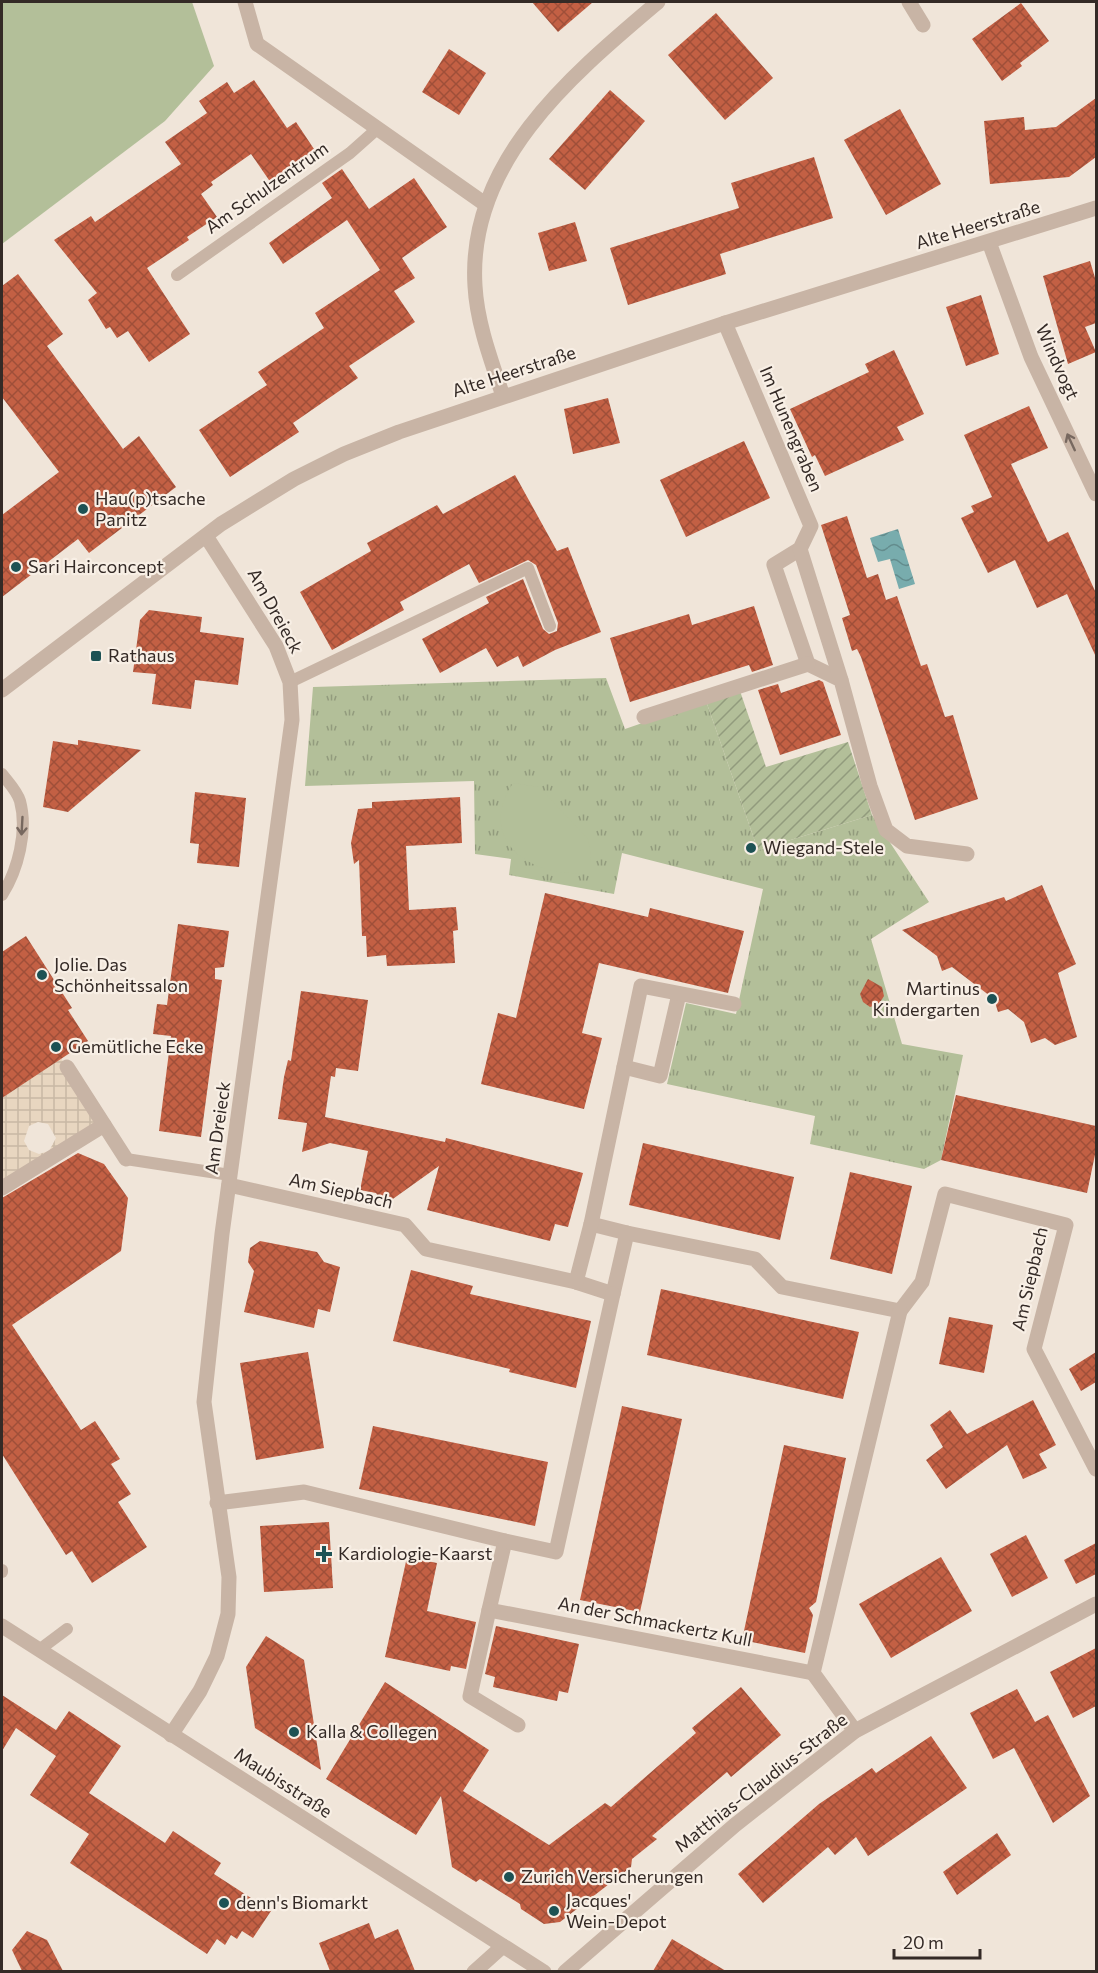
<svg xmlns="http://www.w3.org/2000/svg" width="1098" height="1973" font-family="Commissioner,sans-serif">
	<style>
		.grass { fill: url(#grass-tufts) }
		.park { fill: #b3bf99 }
		.garden { fill: url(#garden-furrows) }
		.plaza { fill: url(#plaza-grid); fill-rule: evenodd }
		.water { fill: url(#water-waves) }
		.building { fill: url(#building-cross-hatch) }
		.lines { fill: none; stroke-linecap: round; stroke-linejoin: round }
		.service { stroke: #c8b4a5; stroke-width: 12 }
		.pedestrian { stroke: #c8b4a5; stroke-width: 15 }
		.minor { stroke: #c8b4a5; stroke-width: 15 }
		.tertiary { stroke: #c8b4a5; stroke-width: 15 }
		.oneway { stroke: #77685f }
		.poi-dot { fill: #1d5254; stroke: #f8efe5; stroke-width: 2 }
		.labels { text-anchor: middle; stroke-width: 4.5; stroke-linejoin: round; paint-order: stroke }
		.street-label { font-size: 18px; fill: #342a26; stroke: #f8efe5 }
		.poi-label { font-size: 18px; fill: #342a26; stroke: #f8efe5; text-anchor: start }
	</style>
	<defs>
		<pattern id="grass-tufts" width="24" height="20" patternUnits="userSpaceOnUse" patternTransform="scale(1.5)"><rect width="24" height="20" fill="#b3bf99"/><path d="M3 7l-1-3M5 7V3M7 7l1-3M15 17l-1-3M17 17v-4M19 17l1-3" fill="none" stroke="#929b7d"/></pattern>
		<pattern id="garden-furrows" width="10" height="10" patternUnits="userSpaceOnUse" patternTransform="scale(1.5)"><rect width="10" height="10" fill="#b3bf99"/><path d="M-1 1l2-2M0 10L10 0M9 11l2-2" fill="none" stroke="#929b7d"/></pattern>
		<pattern id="plaza-grid" width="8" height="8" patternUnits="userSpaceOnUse" patternTransform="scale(1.5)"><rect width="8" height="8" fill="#e8d6c0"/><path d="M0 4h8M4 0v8" fill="none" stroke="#c8b8a5"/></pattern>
		<pattern id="water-waves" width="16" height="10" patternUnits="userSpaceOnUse" patternTransform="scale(1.5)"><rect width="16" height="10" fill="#78acad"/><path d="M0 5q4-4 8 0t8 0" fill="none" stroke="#638c8d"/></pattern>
		<pattern id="building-cross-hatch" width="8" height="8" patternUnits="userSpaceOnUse" patternTransform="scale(1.5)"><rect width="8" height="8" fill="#c36044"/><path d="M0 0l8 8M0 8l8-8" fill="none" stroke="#9f4f39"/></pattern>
	</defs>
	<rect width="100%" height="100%" fill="#f0e5d9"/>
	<!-- grass -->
	<path class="grass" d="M606,678L625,729L706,701L758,850L872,815L929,902L871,939L902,1044L963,1055L941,1160L924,1169L810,1144L815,1116L667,1084L686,1003L736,1014L763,889L622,853L614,894L509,875L511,859L475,854L474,781L305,786L313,687Z"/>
	<!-- park -->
	<g class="park">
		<path d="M2,2H192L214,66L165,121L2,244Z"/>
		<path d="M513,783L539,787L588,839L591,852L590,864L581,873C526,876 477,837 513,783Z"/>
	</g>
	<!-- garden -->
	<path class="garden" d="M740,691L766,767L848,742L872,815L758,850L706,701Z"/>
	<!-- plaza -->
	<path class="plaza" d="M61,1058L106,1129L2,1193V1097ZM38,1122L48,1124L56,1138L49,1151L39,1154L29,1150L24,1141L29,1126Z"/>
	<!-- water -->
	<path class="water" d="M898,529L915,584L899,589L890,559L878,562L870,538Z"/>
	<!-- building -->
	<g class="building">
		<path d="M532,2H593L558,32Z"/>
		<path d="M1021,3L1049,41L1020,63L1022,66L1002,81L972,39Z"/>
		<path d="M716,13L773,78L725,120L668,55Z"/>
		<path d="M449,49L486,73L459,115L422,92Z"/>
		<path d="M254,80L287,128L296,122L316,152L271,183L251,154L211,182L213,185L201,194L217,217L187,237L189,240L147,268L190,334L149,362L128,331L117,338L110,327L106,329L88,300L97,293L54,240L91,216L95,222L181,164L165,142L207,113L199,101L227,82L234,93Z"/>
		<path d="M610,90L645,121L585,190L549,159Z"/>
		<path d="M1096,98V157L1069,177L990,184L984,121L1024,117L1025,130L1056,127Z"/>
		<path d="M900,109L941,184L886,215L844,140Z"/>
		<path d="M814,157L833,218L720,254L726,274L628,305L610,248L739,208L731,183Z"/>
		<path d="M342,169L369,209L414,178L447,227L402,258L415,278L394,291L415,322L349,366L358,378L293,423L299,432L230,477L199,430L267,385L258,372L324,328L315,313L380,270L347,220L283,264L269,243L332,198L322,183Z"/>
		<path d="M575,222L587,261L549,271L538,233Z"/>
		<path d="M1090,261L1096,281V323L1085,327L1096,352L1068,364L1043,276Z"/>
		<path d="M18,274L63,334L47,346L123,449L139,436L176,487L89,553L78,539L2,597V515L59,472L2,397V286Z"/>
		<path d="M981,295L999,354L966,366L946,307Z"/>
		<path d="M894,350L924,414L897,427L904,440L825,476L815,455L812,457L790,409L869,372L865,364Z"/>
		<path d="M608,398L620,443L573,454L564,409Z"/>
		<path d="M1029,406L1048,448L1011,464L1048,542L1068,532L1096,593V657L1067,594L1037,608L1015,560L988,573L961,518L974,512L971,506L992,497L964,435Z"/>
		<path d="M744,441L770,498L686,537L660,480Z"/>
		<path d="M515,475L557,551L568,547L601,632L555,650L523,667L518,656L497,667L486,648L440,673L422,639L489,603L486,597L523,579L543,629L549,634L557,631L558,623L536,565L528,560L479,583L469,564L400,602L404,610L332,650L300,592L371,551L367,543L417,516L437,505L443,514Z"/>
		<path d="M847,516L867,578L878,574L886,600L897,596L921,666L927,664L945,717L953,715L978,799L915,820L861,657L857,649L852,651L842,618L850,615L821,525Z"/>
		<path d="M754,606L773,665L752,672L749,665L630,702L610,638L689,614L692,625Z"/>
		<path d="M149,610L202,617L200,632L244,638L238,685L195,680L191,709L152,704L156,674L133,672L140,620Z"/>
		<path d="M819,680L823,682L841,735L780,755L758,690L778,684L781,693Z"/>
		<path d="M78,740L141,750L68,812L43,807L53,741L78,745Z"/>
		<path d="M195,792L246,798L239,867L197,863L199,844L190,843Z"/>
		<path d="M460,797L462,843L406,846L409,910L456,907L458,930L453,931L455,963L387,966L386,955L367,957L366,936H362L359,860L354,864L351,843L358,809L372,808V802Z"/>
		<path d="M1042,885L1076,964L1058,973L1077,1037L1055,1045L1045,1038L1031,1043L1024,1022L1008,1009L998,1012L994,999L952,967L942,971L937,956L902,930L1004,897L1006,901Z"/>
		<path d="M545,893L648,917L650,908L744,931L728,993L599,963L582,1033L602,1038L584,1109L481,1084L498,1013L516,1018Z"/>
		<path d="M178,924L229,931L224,967L215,968V979L222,980L201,1137L159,1131L171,1036L153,1034L157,1004L167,1005Z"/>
		<path d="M26,936L72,1008L68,1010L88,1041L2,1098V952Z"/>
		<path d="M868,979L882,987L884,996L879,1004L870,1007L863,1002L860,994Z"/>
		<path d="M301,991L368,1000L358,1071L336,1068L335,1077L331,1076L325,1117L445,1142L446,1138L583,1173L568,1227L555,1224L550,1241L427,1210L439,1166L390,1201L380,1199L376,1193L360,1190L368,1151L330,1143L302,1152L307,1123L278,1119L284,1077L288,1060L291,1061Z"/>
		<path d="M956,1095L1096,1126V1150L1087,1193L941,1160Z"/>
		<path d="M643,1143L794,1177L780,1240L629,1205Z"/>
		<path d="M78,1153L104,1164L128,1198L121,1251L12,1325L81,1430L95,1421L120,1459L111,1464L131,1494L118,1502L147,1547L92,1583L72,1551L66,1555L2,1454V1198Z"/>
		<path d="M850,1172L912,1186L892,1274L830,1259Z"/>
		<path d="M260,1241L317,1252L324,1262L340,1267L330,1312L318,1309L314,1328L244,1312L254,1271L248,1262L250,1248Z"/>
		<path d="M411,1270L473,1286L470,1294L591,1321L576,1388L509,1372L510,1369L393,1341Z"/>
		<path d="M661,1289L859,1332L843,1399L647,1355Z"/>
		<path d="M949,1317L993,1325L984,1373L939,1364Z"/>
		<path d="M308,1352L324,1448L256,1460L240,1363Z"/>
		<path d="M1096,1352V1382L1081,1391L1069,1369Z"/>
		<path d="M1033,1400L1056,1445L1039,1454L1047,1468L1023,1479L1007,1445L946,1489L926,1460L943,1447L930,1425L950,1410L967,1434Z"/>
		<path d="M622,1406L682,1419L640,1612L580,1600Z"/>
		<path d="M373,1426L548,1462L535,1526L359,1489Z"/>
		<path d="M784,1445L846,1458L816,1602L809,1608L813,1615L805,1653L742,1640Z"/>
		<path d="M329,1522L333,1588L264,1592L260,1526Z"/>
		<path d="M1026,1535L1048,1578L1012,1597L990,1554Z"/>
		<path d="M1096,1543V1574L1076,1584L1064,1560Z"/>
		<path d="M407,1557L437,1563L427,1611L476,1622L466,1669L451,1666L450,1671L385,1657Z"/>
		<path d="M941,1557L972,1611L891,1658L859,1604Z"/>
		<path d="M496,1626L579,1644L568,1693L559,1691L557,1701L493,1687L495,1677L485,1674Z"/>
		<path d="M266,1636L304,1660L321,1770L255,1728L246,1667Z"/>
		<path d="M1096,1648V1706L1073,1718L1050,1672Z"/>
		<path d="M385,1682L489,1750L463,1791L549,1845L605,1803L611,1807L696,1733L692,1728L741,1687L781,1735L731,1777L727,1772L652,1836L657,1839L632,1859L631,1867L560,1922L544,1924L521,1909L520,1904L480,1879L476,1882L452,1867L441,1796L416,1835L326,1779Z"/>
		<path d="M1017,1689L1035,1722L1048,1715L1090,1796L1053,1823L1014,1748L993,1759L970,1713Z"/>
		<path d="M2,1695L56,1730L69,1711L121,1746L89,1793L165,1843L173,1831L221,1863L214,1874L271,1911L253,1938L242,1931L237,1939L231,1935L225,1945L217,1939L207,1954L70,1863L89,1834L30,1795L56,1756L16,1728L2,1751Z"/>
		<path d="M931,1736L967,1788L868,1856L856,1837L835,1855L828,1847L763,1903L738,1874L819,1804L872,1768L876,1773Z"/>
		<path d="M997,1833L1011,1855L957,1895L943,1872Z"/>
		<path d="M369,1923L375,1939L398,1929L415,1971H330L319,1943Z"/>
		<path d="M27,1931L47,1940L63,1971H22L12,1950Z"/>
		<path d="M672,1939L726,1971H653Z"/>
	</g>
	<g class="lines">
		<!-- service -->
		<g class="service">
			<path d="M177,275L350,153L377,129"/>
			<path d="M290,682L528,568L550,626"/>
			<path d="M2,774C8,782 17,791 20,801C28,831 18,870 2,895"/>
			<path d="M126,1159L230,1175"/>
			<path d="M2,1570V1572"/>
			<path d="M39,1650L67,1629"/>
		</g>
		<!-- pedestrian -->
		<g class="pedestrian">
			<path d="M67,1067L126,1159"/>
			<path d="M2,1188L104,1125"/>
		</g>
		<!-- minor -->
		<g class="minor">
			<path d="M245,2L257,44L485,204"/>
			<path d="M909,2L923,25"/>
			<path d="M989,242L1031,357L1096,494"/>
			<path d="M725,323L811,526L800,549L774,565L808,664L841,680L870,786L886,830L907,846L967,854"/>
			<path d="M503,396C491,360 477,323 475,286C467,161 573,74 658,2"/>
			<path d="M800,549L841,680"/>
			<path d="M2,690L221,524L294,479L344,454L399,432L725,323L1096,208"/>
			<path d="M644,717L808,664"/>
			<path d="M624,1067L660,1076L679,994"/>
			<path d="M229,1185L405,1225L426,1249L576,1282L613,1294L627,1233L755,1259L782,1287L900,1311L922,1282L945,1194L1066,1225L1034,1349L1096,1469"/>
			<path d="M591,1224L627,1233"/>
			<path d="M576,1282L591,1224L641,986L734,1004"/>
			<path d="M217,1503L304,1492L505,1541L489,1610L813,1673"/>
			<path d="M505,1541L556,1552L613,1294"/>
			<path d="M489,1610L470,1696L518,1725"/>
			<path d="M855,1731L813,1673L900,1311"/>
			<path d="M171,1735L200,1691L217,1656L228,1614L229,1577L204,1402L222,1234L292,720L290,682L276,646L206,536"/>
			<path d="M474,1972L503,1946"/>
			<path d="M565,1972L735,1825L855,1731L1096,1604"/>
		</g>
		<!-- tertiary -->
		<path class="tertiary" d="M2,1626L544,1972"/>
	</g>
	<!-- one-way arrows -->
	<defs><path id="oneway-shaft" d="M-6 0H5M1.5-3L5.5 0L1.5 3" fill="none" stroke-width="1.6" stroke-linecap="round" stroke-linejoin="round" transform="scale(1.5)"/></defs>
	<g class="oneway">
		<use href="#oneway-shaft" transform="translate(1071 442) rotate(-115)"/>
		<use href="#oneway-shaft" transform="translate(22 826) rotate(93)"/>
	</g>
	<!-- markers -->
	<g class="poi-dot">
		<circle cx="83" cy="509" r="6"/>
		<circle cx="16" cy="567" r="6"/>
		<rect x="90" y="650" width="12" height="12" rx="3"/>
		<circle cx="751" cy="848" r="6"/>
		<circle cx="42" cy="975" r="6"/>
		<circle cx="992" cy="999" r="6"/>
		<circle cx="56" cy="1047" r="6"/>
		<path d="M321 1545h6v6h6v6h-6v6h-6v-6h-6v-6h6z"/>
		<circle cx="294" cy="1732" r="6"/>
		<circle cx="509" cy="1877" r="6"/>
		<circle cx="224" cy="1903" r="6"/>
		<circle cx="554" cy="1911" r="6"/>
	</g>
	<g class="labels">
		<!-- street labels -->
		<g class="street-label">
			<text transform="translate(267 188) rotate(-35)" y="6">Am Schulzentrum</text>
			<text transform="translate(978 225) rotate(-17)" y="6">Alte Heerstraße</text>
			<text transform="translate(1057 362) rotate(66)" y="6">Windvogt</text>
			<text transform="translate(514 372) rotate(-18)" y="6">Alte Heerstraße</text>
			<text transform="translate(791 429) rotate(67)" y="6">Im Hunengraben</text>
			<text transform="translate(275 611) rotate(61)" y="6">Am Dreieck</text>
			<text transform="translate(218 1128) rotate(-82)" y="6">Am Dreieck</text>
			<text transform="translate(341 1191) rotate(13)" y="6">Am Siepbach</text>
			<text transform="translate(1030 1279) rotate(-77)" y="6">Am Siepbach</text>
			<text transform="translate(655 1622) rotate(11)" y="6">An der Schmackertz Kull</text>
			<text transform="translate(283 1783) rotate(33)" y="6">Maubisstraße</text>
			<text transform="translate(761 1783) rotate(-38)" y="6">Matthias-Claudius-Straße</text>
		</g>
		<!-- poi labels -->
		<g class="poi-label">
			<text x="95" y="505">Hau(p)tsache<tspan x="95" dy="21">Panitz</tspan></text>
			<text x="28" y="573">Sari Hairconcept</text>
			<text x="108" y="662">Rathaus</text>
			<text x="763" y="854">Wiegand-Stele</text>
			<text x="54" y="971">Jolie. Das<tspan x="54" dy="21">Schönheitssalon</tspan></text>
			<text x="980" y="995" text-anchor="end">Martinus<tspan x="980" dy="21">Kindergarten</tspan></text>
			<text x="68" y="1053">Gemütliche Ecke</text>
			<text x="338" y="1560">Kardiologie-Kaarst</text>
			<text x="306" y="1738">Kalla &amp; Collegen</text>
			<text x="521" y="1883">Zurich Versicherungen</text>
			<text x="566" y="1907">Jacques'<tspan x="566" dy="21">Wein-Depot</tspan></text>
			<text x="236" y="1909">denn's Biomarkt</text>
		</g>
	</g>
	<!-- border -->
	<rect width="1098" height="1973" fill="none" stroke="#342a26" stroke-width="6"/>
	<!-- scale -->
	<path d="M894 1949v9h86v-9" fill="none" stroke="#342a26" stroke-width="3"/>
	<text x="903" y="1949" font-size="18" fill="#342a26" stroke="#f8efe5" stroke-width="4.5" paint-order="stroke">20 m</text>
</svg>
